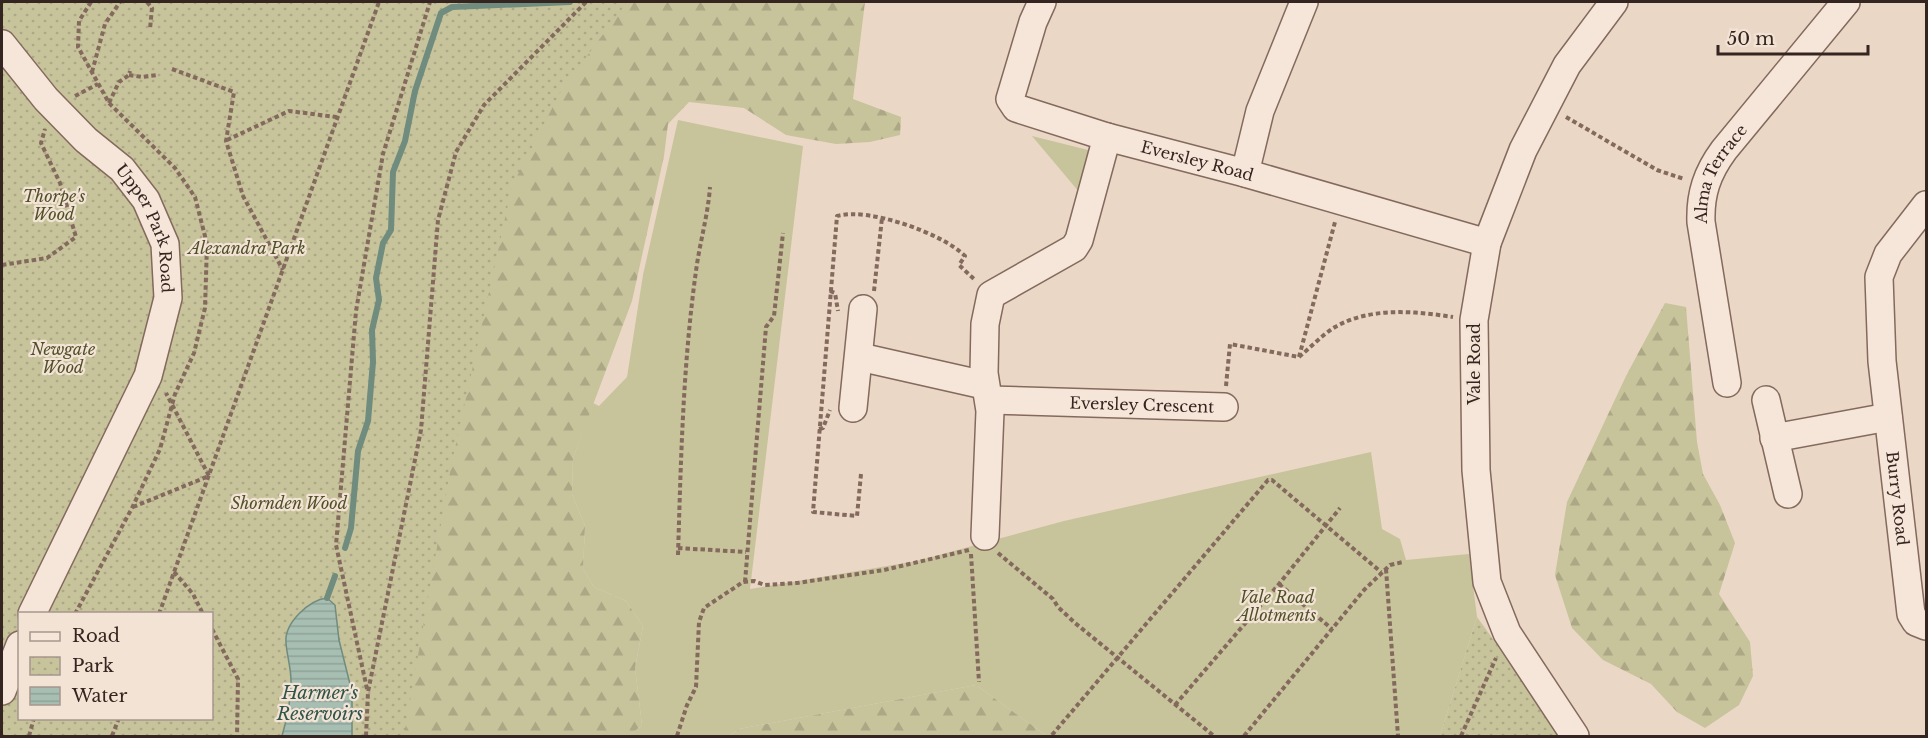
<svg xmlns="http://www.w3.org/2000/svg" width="1928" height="738" font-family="'Libre Baskerville',serif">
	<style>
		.green { fill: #c7c39b }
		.forest { fill: url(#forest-firs) }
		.park { fill: url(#park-dots); fill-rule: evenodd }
		.water { fill: url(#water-rules); stroke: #6f8c7e; stroke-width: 1.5 }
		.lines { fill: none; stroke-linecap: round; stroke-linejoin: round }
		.stream { stroke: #6f8c7e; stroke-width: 6 }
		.minor-casing { stroke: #84695d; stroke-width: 30 }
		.path { stroke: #84695d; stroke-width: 4; stroke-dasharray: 4.5 3; stroke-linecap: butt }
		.minor { stroke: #f6e6d9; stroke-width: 27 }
		.labels { text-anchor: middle; stroke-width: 4.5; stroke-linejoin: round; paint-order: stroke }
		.street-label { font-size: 16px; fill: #352520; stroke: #f2e3d5 }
		.park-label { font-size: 16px; font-style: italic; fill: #4f5028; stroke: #f2e3d5 }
		.water-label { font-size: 18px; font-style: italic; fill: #30544a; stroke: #f2e3d5 }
	</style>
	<defs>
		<pattern id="forest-firs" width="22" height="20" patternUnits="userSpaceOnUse" patternTransform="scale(1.5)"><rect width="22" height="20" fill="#c7c39b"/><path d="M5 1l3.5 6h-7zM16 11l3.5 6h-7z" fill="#aca785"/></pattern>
		<pattern id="park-dots" width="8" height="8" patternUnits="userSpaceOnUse" patternTransform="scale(1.5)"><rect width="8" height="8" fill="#c7c39b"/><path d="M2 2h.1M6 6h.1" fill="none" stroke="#aca785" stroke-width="1.8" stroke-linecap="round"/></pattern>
		<pattern id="water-rules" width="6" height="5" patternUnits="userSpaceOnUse" patternTransform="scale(1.5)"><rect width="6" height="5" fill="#a7beb2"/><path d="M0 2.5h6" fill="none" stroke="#90a399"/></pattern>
	</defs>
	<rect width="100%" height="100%" fill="#ead7c6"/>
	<!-- green -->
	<g class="green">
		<path d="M678,120L803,146L750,589L917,561L1064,521L1371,452L1382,529L1400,539L1406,560L1469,554L1477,617L1440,736H1047L976,685L739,729L729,736H629L642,725L635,668L643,626L626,601L594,587L583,569L585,526L572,494L573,458L593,403L599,406L627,377L643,275Z"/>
		<path d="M1032,136L1092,151L1080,193Z"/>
	</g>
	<!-- forest -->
	<g class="forest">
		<path d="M620,2H865L853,99L901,117L900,135L870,142L836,144L786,135L744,108L689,102L668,124L664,156L632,301L573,458L572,494L585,526L583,569L594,587L626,601L643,626L635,668L642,725L629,736H387L496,196L541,107Z"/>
		<path d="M1665,303L1686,307L1697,442L1703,474L1720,505L1735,543L1719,594L1750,642L1753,676L1739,705L1705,728L1677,712L1651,684L1603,660L1572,628L1555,575L1567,502L1626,376Z"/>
		<path d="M976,685L1047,736H729L739,729Z"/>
	</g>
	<!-- park -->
	<g class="park">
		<path d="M2,2H627L561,91L512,186L451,467L404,736H2ZM20,614H212V718H20Z"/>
		<path d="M1477,617L1563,736H1440Z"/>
	</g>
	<!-- water -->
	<path class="water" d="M327,598L335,605L339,640L352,692V736H282C287,719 291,699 291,681C291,668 287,656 286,643C284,623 309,600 327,598Z"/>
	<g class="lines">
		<!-- stream -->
		<g class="stream">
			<path d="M345,548L351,528L358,451L368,421L373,362L372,330L379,300L376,278L383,243L391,230L393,172L405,141L415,91L441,13L452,7L570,2"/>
			<path d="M327,598L335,576"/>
		</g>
		<!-- minor casing -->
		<g class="minor-casing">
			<g id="minor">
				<path id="s1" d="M1042,2L1033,22L1010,99L1016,108L1107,137L1245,173L1487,243"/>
				<path id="s2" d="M2,44L46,99L86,140L122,169L146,200L165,244L168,298L148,376L32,614"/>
				<path d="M1245,173L1260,111L1304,2"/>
				<path id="s3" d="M1926,205L1888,254L1879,277L1882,361L1911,614L1916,622L1926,626"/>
				<path d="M860,357L984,385"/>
				<path id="s4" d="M1727,383L1701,222C1700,194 1707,173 1724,150L1846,2"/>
				<path id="s5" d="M989,400L1224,407"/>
				<path d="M1766,400L1788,494"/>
				<path d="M853,408L863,309"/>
				<path d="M1774,438L1888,417"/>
				<path d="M985,536L990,411L984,373L985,324L991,295L1074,248L1079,240L1107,137"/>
				<path d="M2,691L20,645"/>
				<path d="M1575,736L1507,633L1487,582L1476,470L1474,320L1487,243L1523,150L1567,65L1614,2"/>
			</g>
		</g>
		<!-- path -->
		<g class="path">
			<path d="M147,2L152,8L150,29"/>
			<path d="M172,69L234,92L226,141L243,196L283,270"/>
			<path d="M92,72L105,24L120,2"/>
			<path d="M129,75L142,77L157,75"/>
			<path d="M75,96L98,84"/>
			<path d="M109,103L119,82L129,75L130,71"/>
			<path d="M1566,117L1657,170L1684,179"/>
			<path d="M227,140L289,111L336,117"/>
			<path d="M2,265L47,258L76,237L60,183L41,143L45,129"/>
			<path d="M830,291L835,293L838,311"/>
			<path d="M874,291L882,218"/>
			<path d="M1299,357L1335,222"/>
			<path d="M1226,386L1230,344L1299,357C1310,348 1322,335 1335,327C1370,307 1414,311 1453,317"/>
			<path d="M819,429L823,428L830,410"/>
			<path d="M861,474L857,516L813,512L837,216C868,207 942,233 965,256L959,265L975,280"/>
			<path d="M133,507L209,476L166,393"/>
			<path d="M678,548L746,552"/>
			<path d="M998,553L1053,599L1058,607L1075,623L1214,736"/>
			<path d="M971,554L979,682"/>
			<path d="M678,555C681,458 683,360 697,264C701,238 708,214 710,187"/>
			<path d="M1386,569L1398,736"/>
			<path d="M174,572L193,594L203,614"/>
			<path d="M745,582L766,327L774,316L783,233"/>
			<path d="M1279,584L1332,629"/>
			<path d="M75,614L132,508L160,449L175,394L194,353L205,308L207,244L195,197L175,168L109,103L78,47L79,21L91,2"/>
			<path d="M159,614L379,2"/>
			<path d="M212,629L238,679L237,736"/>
			<path d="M367,689L336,545L356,311L383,154L430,2"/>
			<path d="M1175,705L1279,584L1340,508"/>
			<path d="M1052,735L1268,480H1272L1381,572"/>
			<path d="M29,736L34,718"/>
			<path d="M112,736L119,718"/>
			<path d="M366,736L368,692L421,430L438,220L456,152L484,105L586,2"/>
			<path d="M677,736L687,705L696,687L699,622L704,608L743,582L754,581L765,585L797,583L884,570L969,550"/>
			<path d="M1244,736L1364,590L1390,565L1403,562"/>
			<path d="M1461,736L1496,658"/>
		</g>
		<!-- minor -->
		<use href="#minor" class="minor"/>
	</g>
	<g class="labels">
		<!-- street labels -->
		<g class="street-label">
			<text dy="6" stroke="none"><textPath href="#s1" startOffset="302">Eversley Road</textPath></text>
			<text dy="6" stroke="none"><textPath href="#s4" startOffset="216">Alma Terrace</textPath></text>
			<text dy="6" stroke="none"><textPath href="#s2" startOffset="240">Upper Park Road</textPath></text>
			<text transform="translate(1474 364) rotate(-90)" y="6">Vale Road</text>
			<text dy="6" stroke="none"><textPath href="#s5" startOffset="153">Eversley Crescent</textPath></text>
			<text dy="6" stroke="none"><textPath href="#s3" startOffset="309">Burry Road</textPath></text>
		</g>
		<!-- park labels -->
		<g class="park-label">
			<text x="54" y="202">Thorpe's<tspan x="54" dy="18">Wood</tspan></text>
			<text x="247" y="254">Alexandra Park</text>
			<text x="63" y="355">Newgate<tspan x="63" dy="18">Wood</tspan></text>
			<text x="289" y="509">Shornden Wood</text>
			<text x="1277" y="603">Vale Road<tspan x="1277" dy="18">Allotments</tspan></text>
		</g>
		<!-- water labels -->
		<g class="water-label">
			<text x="320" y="699">Harmer's<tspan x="320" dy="21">Reservoirs</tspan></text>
		</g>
	</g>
	<!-- border -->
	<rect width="1928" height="738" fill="none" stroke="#352520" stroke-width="6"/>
	<!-- legend -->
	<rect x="18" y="612" width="195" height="108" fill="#f2e3d5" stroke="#a6978d" stroke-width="1.5"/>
	<rect x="30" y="632" width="30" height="9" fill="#f6e6d9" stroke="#a6978d" stroke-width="1.5"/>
	<text x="72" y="642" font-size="18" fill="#352520">Road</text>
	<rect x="30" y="657" width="30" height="18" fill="url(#park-dots)" stroke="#a6978d" stroke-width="1.5"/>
	<text x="72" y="672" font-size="18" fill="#352520">Park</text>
	<rect x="30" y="687" width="30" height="18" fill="url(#water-rules)" stroke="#a6978d" stroke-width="1.5"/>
	<text x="72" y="702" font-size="18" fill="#352520">Water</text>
	<!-- scale -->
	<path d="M1718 45v9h150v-9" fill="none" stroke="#352520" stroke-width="3"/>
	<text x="1727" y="45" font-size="18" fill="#352520" stroke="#f2e3d5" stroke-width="4.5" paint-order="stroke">50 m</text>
</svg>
